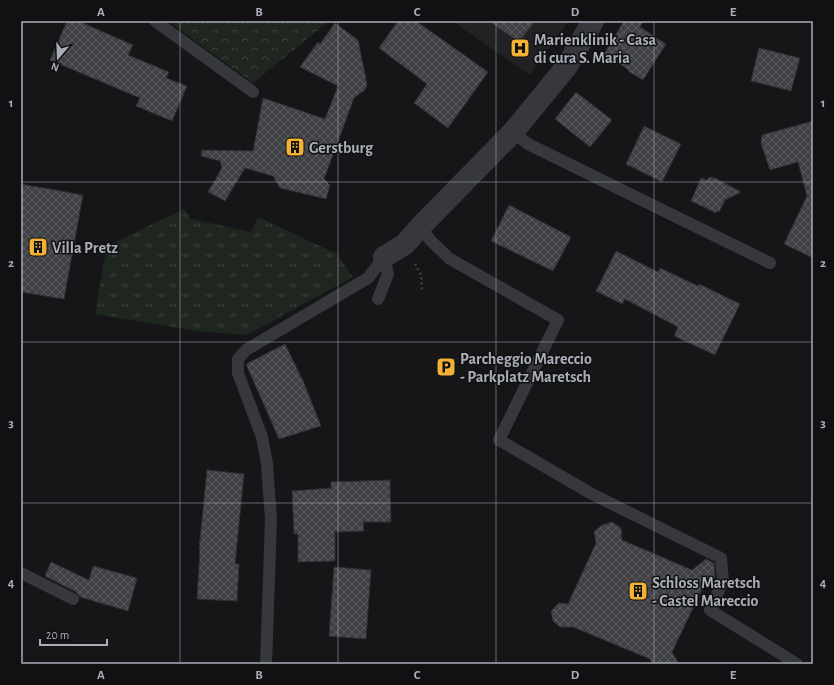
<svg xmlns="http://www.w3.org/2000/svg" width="834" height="685" font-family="'Alegreya Sans',sans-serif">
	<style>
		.built { fill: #222225 }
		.grass { fill: url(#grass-tufts) }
		.park { fill: url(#park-crowns) }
		.building { fill: url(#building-cross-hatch); stroke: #303034 }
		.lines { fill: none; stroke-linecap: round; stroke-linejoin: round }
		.path { stroke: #3d3f44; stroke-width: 2.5; stroke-dasharray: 2 3; stroke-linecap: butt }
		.lane { stroke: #37383d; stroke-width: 12 }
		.street { stroke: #37383d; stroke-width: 22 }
		.grid { fill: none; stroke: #a8adb8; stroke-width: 1; stroke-opacity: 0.55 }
		.labels { text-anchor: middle; stroke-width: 3; stroke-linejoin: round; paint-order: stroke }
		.poi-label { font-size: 16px; font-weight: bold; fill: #a8adb8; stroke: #111113; text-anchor: start }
		.neatline { fill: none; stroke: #a8adb8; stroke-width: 1.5 }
		.grid-label { font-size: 13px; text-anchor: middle; font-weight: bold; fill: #a8adb8 }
	</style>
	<defs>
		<pattern id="grass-tufts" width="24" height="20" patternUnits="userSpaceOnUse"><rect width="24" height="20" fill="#1e261f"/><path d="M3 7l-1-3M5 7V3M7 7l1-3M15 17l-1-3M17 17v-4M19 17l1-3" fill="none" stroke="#3c433d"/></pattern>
		<pattern id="park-crowns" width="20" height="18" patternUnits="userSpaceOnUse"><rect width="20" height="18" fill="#1e261f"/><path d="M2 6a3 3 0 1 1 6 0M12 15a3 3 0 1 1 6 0" fill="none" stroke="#3c433d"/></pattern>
		<pattern id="building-cross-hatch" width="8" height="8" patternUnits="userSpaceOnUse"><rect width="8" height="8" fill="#404145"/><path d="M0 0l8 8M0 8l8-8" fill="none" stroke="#595a5e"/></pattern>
	</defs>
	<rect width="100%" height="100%" fill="#161618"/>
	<!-- built -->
	<path class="built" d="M452,21H568L530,75Z"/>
	<!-- grass -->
	<path class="grass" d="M184,209L191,219L251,232L258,217L337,254L353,277L247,335L197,331L95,314L107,246Z"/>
	<!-- park -->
	<path class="park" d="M168,21H329L253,83Z"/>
	<!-- building -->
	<g class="building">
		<path d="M67,21H78L133,45L128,55L169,72L166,78L187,86L172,121L136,106L140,98L50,60Z"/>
		<path d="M398,21H416L488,72L448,128L414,103L427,84L379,48Z"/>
		<path d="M489,21H535L519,42Z"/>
		<path d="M624,21H643L640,27L666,44L643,80L628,71L629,70L604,54Z"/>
		<path d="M335,23L358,40L367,84L365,90L354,98L324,179L330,185L326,199L280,188L273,176L245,168L225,201L208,192L222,168L220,161L201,156L202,150L253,151L263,98L325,119L338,86L300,67L318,42L320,44Z"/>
		<path d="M759,48L800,58L791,91L751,81Z"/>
		<path d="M576,92L612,120L590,147L555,119Z"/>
		<path d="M813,121V258L784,244L807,196L798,162L770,170L761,143L762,135Z"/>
		<path d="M644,126L681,144L662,182L626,164Z"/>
		<path d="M710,177L717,179L741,192L725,200L719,212L717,211L716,213L691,201L701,178L707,180Z"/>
		<path d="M21,184L83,195L64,299L21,292Z"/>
		<path d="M509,205L571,237L553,271L491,241Z"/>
		<path d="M616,251L658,272L660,268L698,286L699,284L740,304L715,355L674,336L678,327L625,299L622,304L596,291Z"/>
		<path d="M285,344L304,383L321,426L279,439L246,364Z"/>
		<path d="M207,470L244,474L235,564H239L237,601L197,599L200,550H199Z"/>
		<path d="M390,480L391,522H363L364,531L335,532V561L298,562V534H294L292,491L331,488V482Z"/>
		<path d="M612,522L621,528L622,540L692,570L706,559L714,563L715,578L707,579L672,652L679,664H652L650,659L573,627H560L553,621L551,611L559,603L568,604L596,543L594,532L602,525Z"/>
		<path d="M51,562L89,580L93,566L137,578L128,611L80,597L76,592L45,576Z"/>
		<path d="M334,567L371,570L366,639L329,636Z"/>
	</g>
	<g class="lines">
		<!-- path -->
		<path class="path" d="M415,264L421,275L422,291"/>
		<!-- lane -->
		<g class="lane">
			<path d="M155,21L253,92"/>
			<path d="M513,132L528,144L770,263"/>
			<path d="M420,227L431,241L450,259L558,320L499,440L590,493L721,558L723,581L710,610L797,664"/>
			<path d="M378,299L388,274L384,257"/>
			<path d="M21,573L73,599"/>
			<path d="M266,664L271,519L267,464L262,437L238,373V359L246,350L368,278L384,257"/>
		</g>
		<!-- street -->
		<path class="street" d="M384,257L405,244L420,227L513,132L567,66L593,21"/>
	</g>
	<!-- grid -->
	<path class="grid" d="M180,21V664M338,21V664M496,21V664M654,21V664M21,182H813M21,342H813M21,503H813"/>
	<!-- icons -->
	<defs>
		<g id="hospital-square" transform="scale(1)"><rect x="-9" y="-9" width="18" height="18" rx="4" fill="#f2b134" stroke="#111113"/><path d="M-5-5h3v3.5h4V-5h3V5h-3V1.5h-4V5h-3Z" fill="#111"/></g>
		<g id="building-square" transform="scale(1)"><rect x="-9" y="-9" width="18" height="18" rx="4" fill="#f2b134" stroke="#111113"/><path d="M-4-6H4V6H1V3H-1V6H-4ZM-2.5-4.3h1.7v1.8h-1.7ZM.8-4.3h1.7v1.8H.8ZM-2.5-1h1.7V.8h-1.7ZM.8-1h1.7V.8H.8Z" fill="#111"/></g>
		<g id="parking-square" transform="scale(1)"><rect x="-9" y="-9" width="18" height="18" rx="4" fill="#f2b134" stroke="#111113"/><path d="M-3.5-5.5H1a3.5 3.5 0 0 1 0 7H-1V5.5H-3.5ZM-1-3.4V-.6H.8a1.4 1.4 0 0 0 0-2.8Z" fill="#111"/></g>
	</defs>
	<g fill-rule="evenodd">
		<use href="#hospital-square" x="520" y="48"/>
		<use href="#building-square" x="295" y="147"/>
		<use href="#building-square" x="38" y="247"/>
		<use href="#parking-square" x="446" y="367"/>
		<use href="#building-square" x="638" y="591"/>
	</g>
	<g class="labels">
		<!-- poi labels -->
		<g class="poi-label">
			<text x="534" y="45">Marienklinik - Casa<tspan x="534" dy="18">di cura S. Maria</tspan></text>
			<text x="309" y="153">Gerstburg</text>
			<text x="52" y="253">Villa Pretz</text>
			<text x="460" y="364">Parcheggio Mareccio<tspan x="460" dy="18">- Parkplatz Maretsch</tspan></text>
			<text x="652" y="588">Schloss Maretsch<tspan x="652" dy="18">- Castel Mareccio</tspan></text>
		</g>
	</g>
	<!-- border -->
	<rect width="834" height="685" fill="none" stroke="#111113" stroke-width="44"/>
	<!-- north arrow -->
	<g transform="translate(58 58) rotate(199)" stroke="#111113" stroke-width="3" paint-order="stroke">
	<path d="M0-3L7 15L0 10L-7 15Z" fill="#a8adb8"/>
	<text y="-6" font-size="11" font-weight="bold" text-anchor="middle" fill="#a8adb8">N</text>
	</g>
	<!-- scale -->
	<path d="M40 639v6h67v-6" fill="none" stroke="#a8adb8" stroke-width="2"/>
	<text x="46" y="639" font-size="12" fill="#a8adb8" stroke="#111113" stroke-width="3" paint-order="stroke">20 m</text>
	<rect x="22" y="22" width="790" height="641" class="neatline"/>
	<g class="grid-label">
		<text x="101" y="16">A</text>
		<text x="259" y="16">B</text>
		<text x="417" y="16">C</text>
		<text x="575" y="16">D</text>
		<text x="733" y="16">E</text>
		<text x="11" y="107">1</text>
		<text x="823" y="107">1</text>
		<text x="11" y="267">2</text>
		<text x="823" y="267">2</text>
		<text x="11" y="427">3</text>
		<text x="823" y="427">3</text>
		<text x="11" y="587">4</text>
		<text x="823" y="587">4</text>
		<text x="101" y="679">A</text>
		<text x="259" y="679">B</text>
		<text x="417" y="679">C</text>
		<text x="575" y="679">D</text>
		<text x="733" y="679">E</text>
	</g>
</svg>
